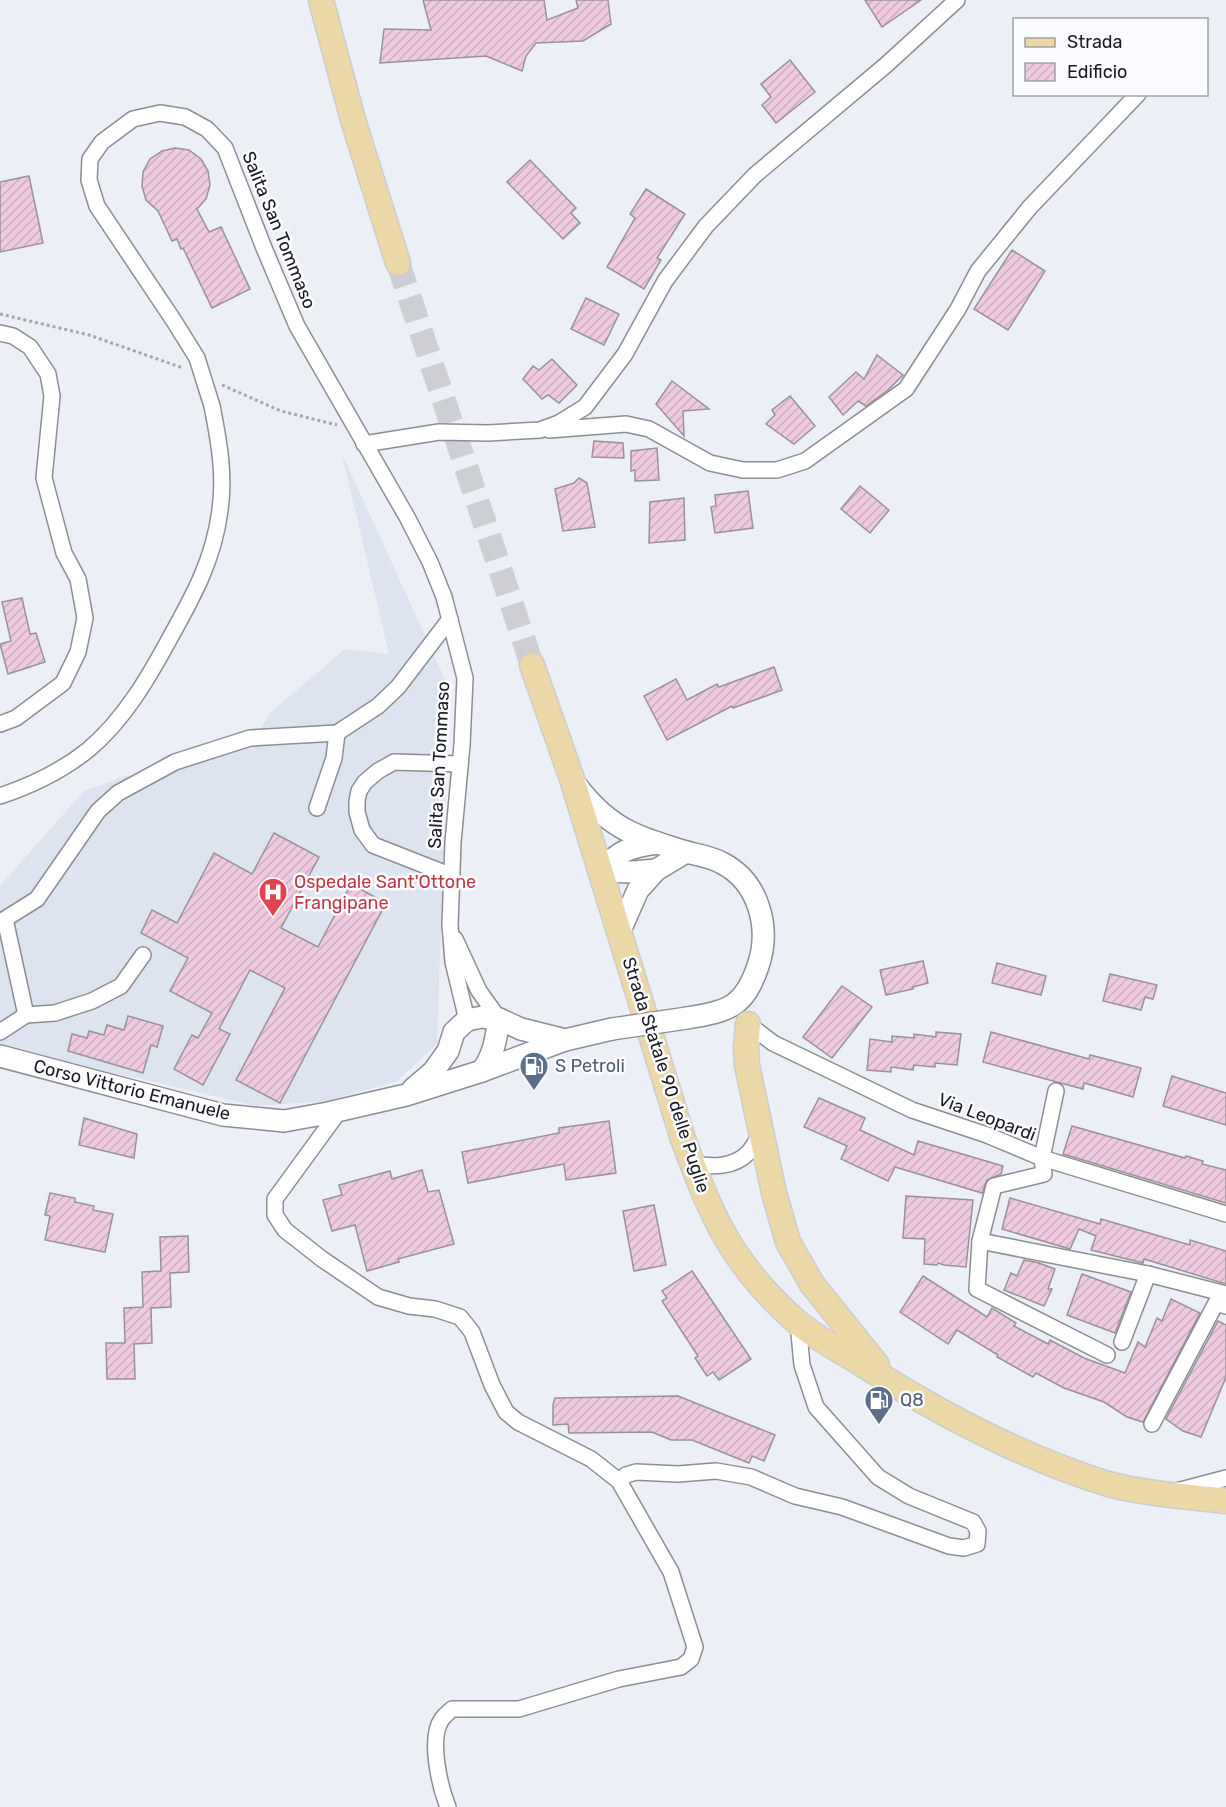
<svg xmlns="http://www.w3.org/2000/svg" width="1226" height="1807" font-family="Rubik,sans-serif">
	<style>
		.built { fill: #dee3f0 }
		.building { fill: url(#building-hatch); stroke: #999296; stroke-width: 1.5 }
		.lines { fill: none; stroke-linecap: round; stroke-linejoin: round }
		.primary-tunnel { stroke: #cdcfd5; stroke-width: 24; stroke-dasharray: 24 12; stroke-linecap: butt }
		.street-casing { stroke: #8c8e94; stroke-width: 18 }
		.secondary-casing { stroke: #8c8e94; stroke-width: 24 }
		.primary-casing { stroke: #cdcdce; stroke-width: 27 }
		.path { stroke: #a4a6ab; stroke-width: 3; stroke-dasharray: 3 3; stroke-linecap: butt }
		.street { stroke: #fff; stroke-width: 15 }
		.secondary { stroke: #fff; stroke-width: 21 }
		.primary { stroke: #ebd8a6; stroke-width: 24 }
		.street-bridge-casing { stroke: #8c8e94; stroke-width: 18; stroke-linecap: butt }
		.secondary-bridge-casing { stroke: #8c8e94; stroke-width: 24; stroke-linecap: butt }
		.street-bridge { stroke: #fff; stroke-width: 15 }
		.secondary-bridge { stroke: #fff; stroke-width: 21 }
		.labels { text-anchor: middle; stroke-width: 5; stroke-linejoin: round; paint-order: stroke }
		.street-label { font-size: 18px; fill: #1b1b1e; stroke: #fbfcff }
		.health-label { font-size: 18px; fill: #be3a42; stroke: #fbfcff; text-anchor: start }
		.service-label { font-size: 18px; fill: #4e5e75; stroke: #fbfcff; text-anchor: start }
	</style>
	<defs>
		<pattern id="building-hatch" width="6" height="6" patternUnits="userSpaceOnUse" patternTransform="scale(1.5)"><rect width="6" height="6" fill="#f0cae1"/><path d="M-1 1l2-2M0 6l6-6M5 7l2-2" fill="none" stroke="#cdadc1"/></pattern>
	</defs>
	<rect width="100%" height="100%" fill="#eceff5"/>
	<!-- built -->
	<path class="built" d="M342,454L449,688L437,1044L396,1082L326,1101L255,1106L147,1080L32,1057L0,1048V886L84,791L126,776L161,769L258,733L270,713L345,649L389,654Z"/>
	<!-- building -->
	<g class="building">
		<path d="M423,0H544L547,20L578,8L576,0H608L611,24L583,41L536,43L526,56L522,71L486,56L380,63L384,29L431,30Z"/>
		<path d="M865,0H921L882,27Z"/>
		<path d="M790,60L815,92L776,123L762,105L771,97L761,84Z"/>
		<path d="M175,148L189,150L201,159L208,171L210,185L206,199L197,209L209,232L221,227L250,289L212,308L183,248L181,249L177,239L172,241L158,211L146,200L142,186L143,172L150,159L162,151Z"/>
		<path d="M530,160L576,208L571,213L580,223L563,239L507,182Z"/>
		<path d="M29,176L43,243L0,252V182Z"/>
		<path d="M646,189L685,214L657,258L661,260L644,289L607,267L635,218L630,214Z"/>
		<path d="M1012,250L1045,271L1008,330L974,309Z"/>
		<path d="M586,298L619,314L604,345L571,329Z"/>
		<path d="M877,355L903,375L888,390L866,406L858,401L843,415L829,397L856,372L864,379Z"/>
		<path d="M552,359L577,385L559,403L548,395L542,399L523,379L533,366L539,370Z"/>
		<path d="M672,381L709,409L683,411L684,436L656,404Z"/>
		<path d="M790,396L815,426L794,444L766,424L775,415L772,410Z"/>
		<path d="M594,441L623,443L624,458L592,457Z"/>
		<path d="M657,448L659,480L635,481V470L631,471V451Z"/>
		<path d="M579,478L587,483L595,527L563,531L555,489L574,483Z"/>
		<path d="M860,486L889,510L870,533L841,509Z"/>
		<path d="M748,491L753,528L715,533L711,507L716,506L715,495Z"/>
		<path d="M684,498L685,540L649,543L650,502Z"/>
		<path d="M22,598L30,634L36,633L45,662L8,674L0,644L11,641L2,602Z"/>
		<path d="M774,667L782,690L733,708L732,706L667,740L644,696L676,679L687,700L717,684L719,687Z"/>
		<path d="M274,833L319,857L281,928L318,947L351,884L386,903L280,1103L236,1080L285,988L250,970L219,1029L230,1034L203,1085L174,1069L192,1035L198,1038L212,1013L170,991L188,958L141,933L152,910L177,923L214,853L252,874Z"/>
		<path d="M923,961L928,983L913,987V989L886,995L880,970Z"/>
		<path d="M997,963L1046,976L1041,995L992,983Z"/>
		<path d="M1110,974L1157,985L1153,999L1145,997L1141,1010L1103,1001Z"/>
		<path d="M842,986L872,1007L832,1058L803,1037Z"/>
		<path d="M128,1016L163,1026L157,1047L151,1045L143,1073L68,1051L72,1034L87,1038L89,1031L104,1035L107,1025L124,1030Z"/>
		<path d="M936,1032L961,1034L957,1065L935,1063V1067L914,1065L913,1070L891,1067V1072L867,1070L870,1039L892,1042V1036L914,1038V1034L936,1037Z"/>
		<path d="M991,1032L1089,1059L1090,1055L1141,1068L1133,1097L1084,1083L1083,1089L983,1062Z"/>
		<path d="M1172,1076L1226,1093V1125L1163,1106Z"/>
		<path d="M819,1098L865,1118L860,1130L914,1155L918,1141L1003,1166L1001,1174L987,1180L982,1193L895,1167L888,1181L841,1159L847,1146L804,1127Z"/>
		<path d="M84,1118L137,1134L134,1158L79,1145Z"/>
		<path d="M609,1121L616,1173L566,1180L564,1164L468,1183L462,1152L559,1133V1128Z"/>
		<path d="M1072,1126L1185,1158L1186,1156L1203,1161L1202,1164L1226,1170V1203L1063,1154Z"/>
		<path d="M422,1170L428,1192L439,1190L454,1244L398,1259L399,1262L367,1271L355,1225L332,1231L323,1200L342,1195L339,1185L390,1171L392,1179Z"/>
		<path d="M50,1193L75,1198V1202L94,1206L93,1210L113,1214L105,1252L45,1240L50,1216L45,1215Z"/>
		<path d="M906,1196L973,1200L966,1267L944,1265L938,1263L937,1265L924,1264L925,1239L903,1238Z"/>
		<path d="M1010,1198L1100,1224L1101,1219L1190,1245V1240L1226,1251V1284L1144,1259L1143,1263L1091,1250L1096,1236L1079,1229L1070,1249L1002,1229Z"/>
		<path d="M654,1205L666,1265L634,1271L623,1211Z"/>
		<path d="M188,1236L189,1272L170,1273L171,1307L151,1308L152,1343L134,1344L135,1379H107L106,1343H125L124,1308L143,1307L142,1272L161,1271L160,1237Z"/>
		<path d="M1024,1260L1039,1263L1055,1269L1048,1289H1052L1044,1306L1004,1290L1011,1273L1017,1276Z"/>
		<path d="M692,1271L751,1359L719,1380L713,1372L707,1376L695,1358L698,1356L662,1301L667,1298L662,1291Z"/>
		<path d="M1082,1274L1131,1292L1115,1333L1067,1315Z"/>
		<path d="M923,1276L987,1317L992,1308L1016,1323L1014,1326L1048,1344L1050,1340L1084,1358L1125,1373L1138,1342L1145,1347L1157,1318L1162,1321L1171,1299L1200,1313L1143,1422L1127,1417L1104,1402L1064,1388L1036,1373L1033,1377L997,1357L998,1355L957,1330L948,1344L900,1312Z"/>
		<path d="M1218,1321L1226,1325V1377L1201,1437L1183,1431L1166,1419Z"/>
		<path d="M678,1396L775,1435L764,1461L752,1456L749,1463L692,1440H671L652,1432L569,1433L568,1424L553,1425V1405L555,1398Z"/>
	</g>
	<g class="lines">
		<!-- primary-tunnel -->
		<path class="primary-tunnel" d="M398,263L532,665"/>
		<!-- street casing -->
		<g class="street-casing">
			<g id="street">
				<path d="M0,333L13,336L30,347L48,374L52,396L44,478L64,553L78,579L85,618L78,652L63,683L16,718L0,724"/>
				<path d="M197,358L174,321L97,206L89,180L90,159L102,142L133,119L160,113L185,117L207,129L225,148L264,248L297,326L407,517L430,562L444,597L465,678L462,745L453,842L450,925L453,962L467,1020"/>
				<path d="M549,430L626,424L649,429L710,463L743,470H777L805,461L906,389L958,309L978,271L1030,207L1138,94"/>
				<path d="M364,444L439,432L488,433L540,430L559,423L585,407L625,354L665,281L706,226L755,175L886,65L957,0"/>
				<path d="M0,796C30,786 63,770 88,750C124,720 149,677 171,636C194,595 214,558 220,510C225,475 219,441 212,406"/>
				<path d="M317,808L334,758L337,733"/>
				<path d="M452,876L373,845L362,830L357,812V801L359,791L365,782L378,771L394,762L460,764"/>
				<path d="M455,939L479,991L499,1019"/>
				<path d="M26,1015L5,919L37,899L98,811L118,793L175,762L250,738L337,733L378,706L398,687L450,619"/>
				<path d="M748,1024L773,1043L912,1110L987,1135L1042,1158L1226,1214"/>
				<path d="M0,1032L26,1015L55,1013L92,1001L121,986L143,955"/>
				<path d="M1056,1091L1042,1158L1044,1174L994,1186L980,1241L977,1289L1107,1355"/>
				<path d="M340,1110L275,1199V1215L285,1230L322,1259L378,1297L409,1306L435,1309L460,1317L472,1332L492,1385L506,1412L518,1422L591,1459L619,1481L671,1572L695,1647L691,1659L681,1667L619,1679L519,1709H452C449,1712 445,1715 442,1719C428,1738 440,1787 448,1807"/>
				<path d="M693,1164C712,1167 734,1168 749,1152C754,1146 758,1138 762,1131"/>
				<path d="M980,1241L1148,1274L1226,1294"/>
				<path d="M1122,1342L1148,1274"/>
				<path d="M1152,1424L1216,1303L1226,1306"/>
				<path d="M619,1481L626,1475L636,1472L678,1474L716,1471L751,1477L795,1496L842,1507L949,1546L964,1548L977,1544L978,1531L973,1522L909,1496L878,1477L816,1407L802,1365L798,1323"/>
				<path d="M1177,1491L1226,1478"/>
			</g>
		</g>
		<!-- secondary casing -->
		<g class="secondary-casing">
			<g id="secondary">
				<path d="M576,785C591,805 607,821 630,832C648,841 668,846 686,852C698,855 711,857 722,863C759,882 771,928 758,966C744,1008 728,1011 687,1018"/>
				<path d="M599,871C620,851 630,846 658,843"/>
				<path d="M599,871L633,872L656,870"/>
				<path d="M619,933L638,890L656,870L686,852"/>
				<path d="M0,1056L223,1115L284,1121L328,1113L406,1095L482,1071L565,1040L612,1029"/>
				<path d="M482,1071C494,1055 496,1038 499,1019"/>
				<path d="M413,1089L433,1072L448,1051L454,1032L467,1020L482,1017L499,1019L521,1029L565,1040"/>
			</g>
		</g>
		<!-- primary casing -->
		<g class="primary-casing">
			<g id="primary">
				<path d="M321,0L353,120L398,263"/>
				<path d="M532,665L572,779L683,1139C699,1182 716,1228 744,1265C759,1286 778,1305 797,1322C817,1339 843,1352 865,1366C940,1414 1020,1456 1105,1483C1143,1494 1186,1496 1226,1501"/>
				<path d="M748,1024L746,1048L747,1065L774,1193L788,1242L812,1284L877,1365"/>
			</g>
		</g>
		<!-- path -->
		<g class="path">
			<path d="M0,314L89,335L183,368"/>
			<path d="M222,385L281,411L337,425"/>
		</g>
		<!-- street -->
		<use href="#street" class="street"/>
		<!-- secondary -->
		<use href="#secondary" class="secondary"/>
		<!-- primary -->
		<use href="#primary" class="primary"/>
		<!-- street-bridge casing -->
		<g class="street-bridge-casing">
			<path id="street-bridge" d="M197,358L212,406"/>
		</g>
		<!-- secondary-bridge casing -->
		<g class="secondary-bridge-casing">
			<path id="secondary-bridge" d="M612,1029L687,1018"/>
		</g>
		<!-- street-bridge -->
		<use href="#street-bridge" class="street-bridge"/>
		<!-- secondary-bridge -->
		<use href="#secondary-bridge" class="secondary-bridge"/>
	</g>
	<!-- icons -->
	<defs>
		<g id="hospital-pin" transform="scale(1.5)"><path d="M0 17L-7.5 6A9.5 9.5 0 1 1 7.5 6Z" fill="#e0444e" stroke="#fbfcff"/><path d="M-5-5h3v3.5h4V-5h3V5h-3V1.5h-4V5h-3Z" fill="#fff"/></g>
		<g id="fuel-pin" transform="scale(1.5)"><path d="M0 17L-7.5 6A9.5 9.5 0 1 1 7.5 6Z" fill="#5c6f8a" stroke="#fbfcff"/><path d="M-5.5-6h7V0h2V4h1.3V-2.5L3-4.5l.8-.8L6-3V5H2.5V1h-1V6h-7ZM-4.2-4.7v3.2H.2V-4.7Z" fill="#fff"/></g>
	</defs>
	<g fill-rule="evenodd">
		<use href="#hospital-pin" x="273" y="892"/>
		<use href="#fuel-pin" x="534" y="1066"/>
		<use href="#fuel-pin" x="879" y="1400"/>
	</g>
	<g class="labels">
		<!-- street labels -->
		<g class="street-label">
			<text transform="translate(279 230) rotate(68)" y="6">Salita San Tommaso</text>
			<text transform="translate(439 765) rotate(-87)" y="6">Salita San Tommaso</text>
			<text transform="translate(666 1075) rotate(72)" y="6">Strada Statale 90 delle Puglie</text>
			<text transform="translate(132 1090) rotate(14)" y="6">Corso Vittorio Emanuele</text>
			<text transform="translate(987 1117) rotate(21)" y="6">Via Leopardi</text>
		</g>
		<!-- health labels -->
		<g class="health-label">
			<text x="294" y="888">Ospedale Sant'Ottone<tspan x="294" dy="21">Frangipane</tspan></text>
		</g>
		<!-- service labels -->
		<g class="service-label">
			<text x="555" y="1072">S Petroli</text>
			<text x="900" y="1406">Q8</text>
		</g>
	</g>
	<!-- legend -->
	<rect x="1013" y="18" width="195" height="78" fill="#fbfcff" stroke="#a1a2a5" stroke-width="1.5"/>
	<rect x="1025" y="38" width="30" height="9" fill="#ebd8a6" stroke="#a1a2a5" stroke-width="1.5"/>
	<text x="1067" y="48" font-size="18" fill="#1b1b1e">Strada</text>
	<rect x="1025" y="63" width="30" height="18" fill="url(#building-hatch)" stroke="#a1a2a5" stroke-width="1.5"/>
	<text x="1067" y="78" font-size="18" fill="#1b1b1e">Edificio</text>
</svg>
